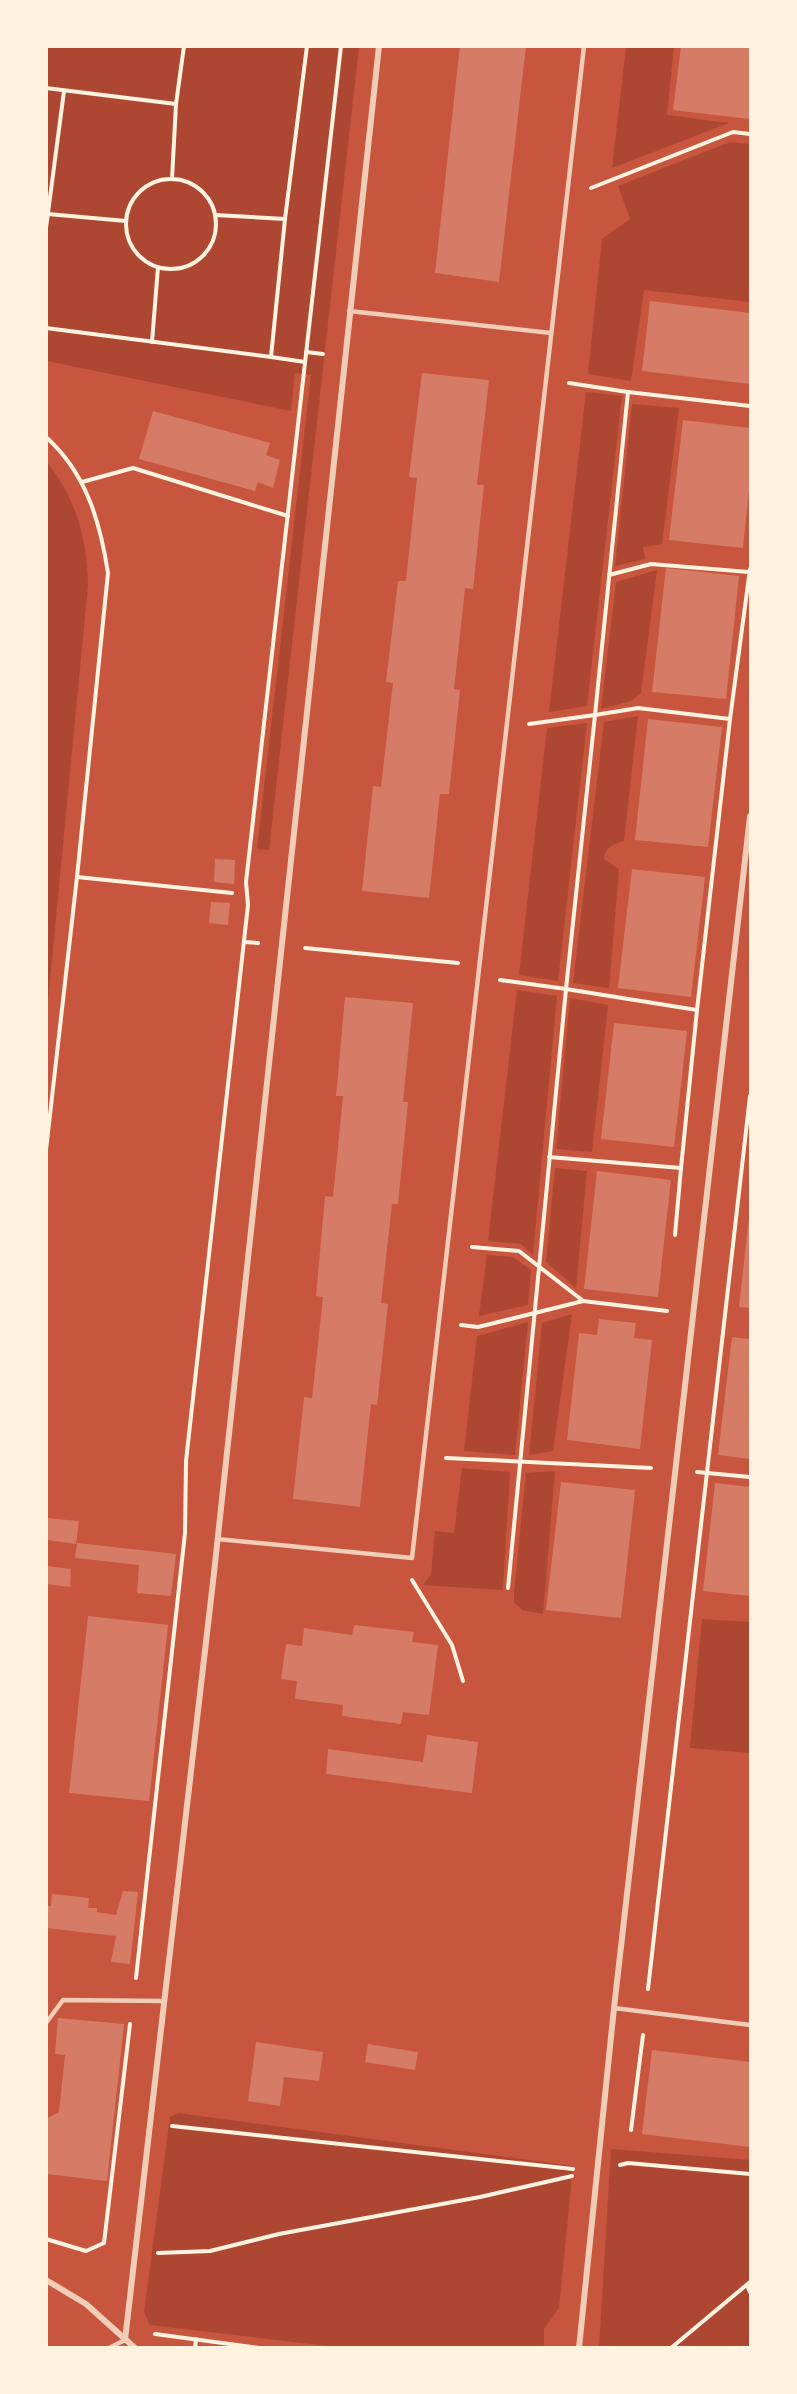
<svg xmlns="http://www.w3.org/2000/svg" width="797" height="2394" font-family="'Sofia Sans Condensed',sans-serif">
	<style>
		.green { fill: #ae4732 }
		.building { fill: #d67c66 }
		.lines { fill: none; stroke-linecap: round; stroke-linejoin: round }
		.path { stroke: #fff3e0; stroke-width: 4 }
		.service { stroke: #f1ccb7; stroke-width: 4.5 }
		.minor { stroke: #f1ccb7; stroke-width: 6 }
	</style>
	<rect width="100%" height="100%" fill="#c8553d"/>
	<!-- green -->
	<g class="green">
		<path d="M46,47H359L269,850L257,849L311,375L295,373L291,411L47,361Z"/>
		<path d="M626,47H674L667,115L729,123L612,168Z"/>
		<path d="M730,142L750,144V302L644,290L631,381L588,374L602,239L630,219L618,186Z"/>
		<path d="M586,392L622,396L587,706L549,712Z"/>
		<path d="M632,404L679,408L662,544L643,547L645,559L615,566Z"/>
		<path d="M47,462C76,499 87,538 88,585L47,1011Z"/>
		<path d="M657,570L641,693L631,701L601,709L616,582Z"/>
		<path d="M638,716L624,841C613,844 605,847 604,859L619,869L609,988L573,983L604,722Z"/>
		<path d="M587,723L558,981L519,975L547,728Z"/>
		<path d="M517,990L557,996L533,1255L521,1244L488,1241Z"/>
		<path d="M570,998L608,1005L592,1152L556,1149Z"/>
		<path d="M555,1168L587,1171L576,1288L546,1262Z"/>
		<path d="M487,1255L513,1257L531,1270L528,1305L479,1316Z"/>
		<path d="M572,1314L553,1451L529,1455L542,1323Z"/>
		<path d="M528,1322L515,1455L464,1451L477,1336Z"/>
		<path d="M462,1468L510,1472L503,1590L423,1585L431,1575L435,1531L454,1533Z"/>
		<path d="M555,1471L543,1614L522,1610L514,1602V1592L526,1473Z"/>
		<path d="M702,1619L750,1622V1753L690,1748Z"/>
		<path d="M178,2113L573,2166L559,2308L544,2329V2347H335L150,2325L144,2312L170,2117Z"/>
		<path d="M611,2149L750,2160V2347L599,2348Z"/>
	</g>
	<!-- building -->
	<g class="building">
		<path d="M460,46H526L499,282L435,273Z"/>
		<path d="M681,46H750V119L673,110Z"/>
		<path d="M650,301L750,313V384L642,371Z"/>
		<path d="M422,373L489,380L477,485H484L473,589L465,588L454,689L460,690L449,794H440L429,898L362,891L373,786L381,787L393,683L386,682L398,581H406L417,478L409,477Z"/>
		<path d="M153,411L270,443L266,455L280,460L273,488L258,482L255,491L139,459Z"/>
		<path d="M683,420L750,428V480L743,548L669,540Z"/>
		<path d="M666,568L739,576L726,699L652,692Z"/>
		<path d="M648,719L722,727L708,847L635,840Z"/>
		<path d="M215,859L235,860L234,884L214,882Z"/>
		<path d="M632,869L705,877L691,997L618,988Z"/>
		<path d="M211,902L230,903L228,925L209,923Z"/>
		<path d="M345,997L413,1003L403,1102H408L398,1204H392L381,1303L388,1304L377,1405L371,1404L360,1507L293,1499L304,1397L312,1398L323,1297L316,1296L325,1196L333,1197L343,1096H336Z"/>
		<path d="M614,1023L687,1031L674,1147L601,1139Z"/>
		<path d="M597,1171L671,1180L658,1297L584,1289Z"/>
		<path d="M749,1217H750V1308L739,1307Z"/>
		<path d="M599,1319L636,1323L634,1338L652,1340L640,1449L567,1440L579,1333L597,1335Z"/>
		<path d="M732,1337L750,1339V1459L718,1455Z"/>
		<path d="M561,1482L635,1490L621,1618L546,1610Z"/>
		<path d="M715,1483L750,1487V1596L703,1591Z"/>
		<path d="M46,1518L79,1521L76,1544L46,1540Z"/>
		<path d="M77,1543L176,1554L171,1596L137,1593L139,1565L75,1558Z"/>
		<path d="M46,1566L71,1569L70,1587L46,1584Z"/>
		<path d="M88,1616L168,1625L149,1801L69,1793Z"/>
		<path d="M354,1625L414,1632L412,1642L438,1645L429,1715L403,1712L401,1724L342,1716L343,1705L295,1699L297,1681L281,1679L286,1644L302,1646L304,1628L352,1635Z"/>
		<path d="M427,1735L478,1742L472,1793L326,1774L328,1749L423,1762Z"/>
		<path d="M123,1891L138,1892L130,1964L111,1962L116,1936L46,1928V1906H51L52,1894L89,1898L88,1908H97V1912L116,1915Z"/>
		<path d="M58,2018L124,2024L107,2181L46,2174V2119L59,2112L65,2055L55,2054Z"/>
		<path d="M256,2042L323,2052L319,2081L284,2077L280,2106L248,2101Z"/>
		<path d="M368,2044L418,2052L415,2070L365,2062Z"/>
		<path d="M652,2050L750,2062V2147L642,2134Z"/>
	</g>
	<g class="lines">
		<!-- path -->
		<g class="path">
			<path d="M46,88L176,104L172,179"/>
			<path d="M176,104L184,46"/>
			<circle cx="171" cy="224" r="45"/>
			<path d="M591,188L733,132L750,134"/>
			<path d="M48,214L126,221"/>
			<path d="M215,215L285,219L271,357L305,362"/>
			<path d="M285,219L307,46"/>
			<path d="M46,228L64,91"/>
			<path d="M46,328L271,357"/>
			<path d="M152,342L158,267"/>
			<path d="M306,352L323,354"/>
			<path d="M569,383L628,392"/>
			<path d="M46,437C86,473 100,521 108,573L77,877"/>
			<path d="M82,482L133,468L288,516"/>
			<path d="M609,575L651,564L749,572"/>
			<path d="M730,719L750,569"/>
			<path d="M529,724L595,715L628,392L750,406"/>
			<path d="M244,942L258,943"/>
			<path d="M305,948L458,963"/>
			<path d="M500,980L566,989L595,715L638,708L730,719L697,1010"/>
			<path d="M46,1150L77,877L232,893"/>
			<path d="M549,1157L681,1168L675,1235"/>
			<path d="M472,1247L519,1251L582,1300"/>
			<path d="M461,1325L478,1327L583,1301L667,1311"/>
			<path d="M446,1458L651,1468"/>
			<path d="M697,1472L750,1477"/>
			<path d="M412,1580L452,1645L463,1681"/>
			<path d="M508,1588L566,989L697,1010L681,1168"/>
			<path d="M136,1978L185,1533L186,1461L248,905L246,882L341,46"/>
			<path d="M648,1989L750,1096"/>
			<path d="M172,2126L573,2169"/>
			<path d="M631,2130L643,2035"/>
			<path d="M620,2165L628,2163L750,2174"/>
			<path d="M46,2239L86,2251L104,2243L130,2024"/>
			<path d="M158,2253L210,2251L279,2234L480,2197L572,2176"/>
			<path d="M747,2285L750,2292"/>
			<path d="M155,2334L259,2348"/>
			<path d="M195,2348L196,2339"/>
			<path d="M671,2348L750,2282"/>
		</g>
		<!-- service -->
		<g class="service">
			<path d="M349,311L551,333"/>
			<path d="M217,1539L412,1558L584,46"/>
			<path d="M614,2008L750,2025"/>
			<path d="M46,2023L63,2000L164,2001"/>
			<path d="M109,2348L125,2340"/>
		</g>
		<!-- minor -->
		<g class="minor">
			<path d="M46,2280L86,2304L135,2348"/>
			<path d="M125,2340L214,1573L379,46"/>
			<path d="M579,2348L614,2008L750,816"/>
		</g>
	</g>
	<!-- border -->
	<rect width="797" height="2394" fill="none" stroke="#fff3e0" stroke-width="96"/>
</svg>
